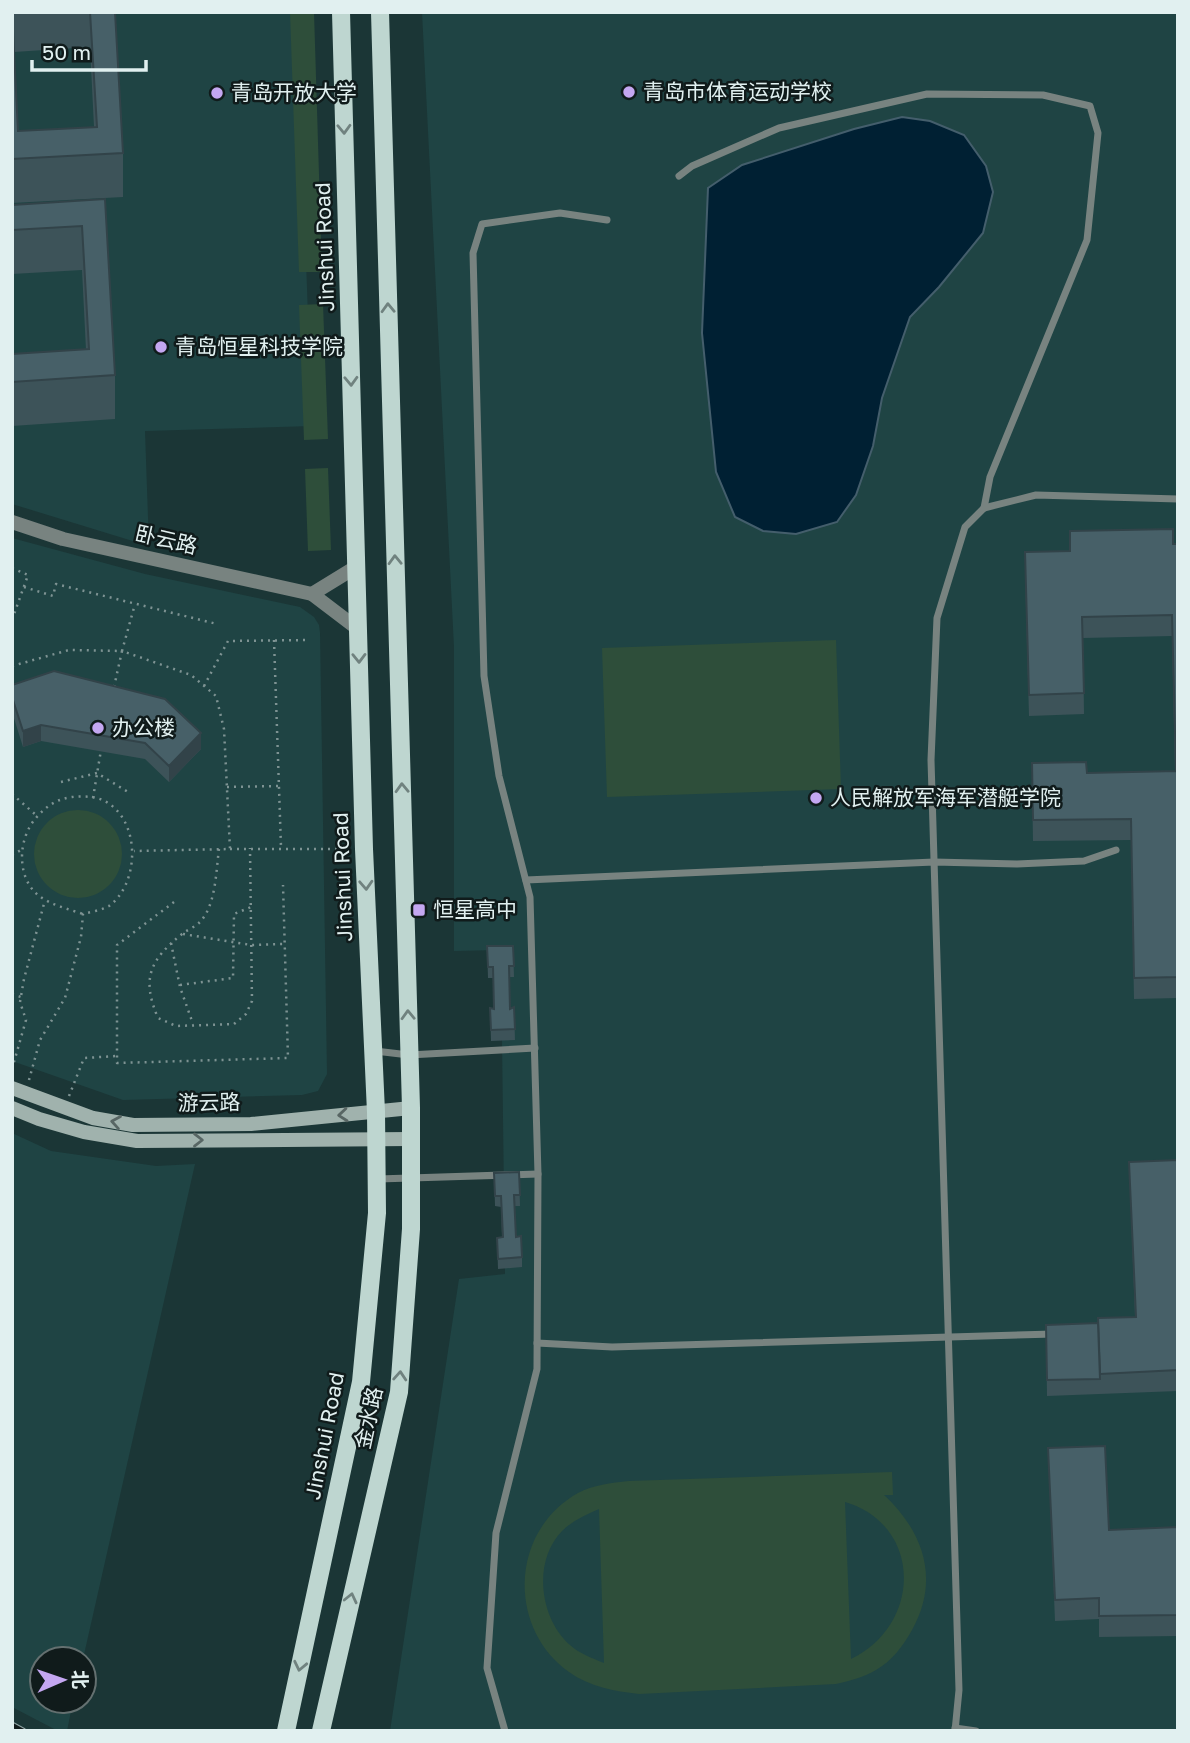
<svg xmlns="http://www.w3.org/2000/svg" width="1190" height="1743" font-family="'Golos Text','Noto Sans SC',sans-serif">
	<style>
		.built { fill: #1f4444 }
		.green { fill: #2e4e3a; fill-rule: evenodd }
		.water { fill: #002033; stroke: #445e6c; stroke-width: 2 }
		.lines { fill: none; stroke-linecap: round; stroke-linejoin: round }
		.path { stroke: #7e9393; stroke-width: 2.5; stroke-dasharray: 2 5; stroke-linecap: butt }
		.service { stroke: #788380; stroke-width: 7 }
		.minor { stroke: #788380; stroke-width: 14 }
		.secondary { stroke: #a0b2ad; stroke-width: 14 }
		.primary { stroke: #bed6d0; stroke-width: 18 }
		.rail-casing { stroke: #8ea2a2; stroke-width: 7 }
		.rail { stroke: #101b1b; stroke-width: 4.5; stroke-dasharray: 13; stroke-linecap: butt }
		.wall { fill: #3d5359; fill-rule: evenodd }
		.shaded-wall { fill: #324349 }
		.building { fill: #476068; stroke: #324349; stroke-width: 2 }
		.oneway { stroke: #70827f }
		.oneway2 { stroke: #586664 }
		.poi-dot { fill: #c4a7f1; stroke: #101b1b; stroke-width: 2.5 }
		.labels { text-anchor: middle; stroke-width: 5; stroke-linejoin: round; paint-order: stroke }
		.poi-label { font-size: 21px; fill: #e1f0f0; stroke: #101b1b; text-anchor: start }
		.street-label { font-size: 21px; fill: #e1f0f0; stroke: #101b1b }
	</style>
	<rect width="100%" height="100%" fill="#1b3636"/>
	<!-- built -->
	<g class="built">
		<path d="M12,12H297L312,426L145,431L149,546L12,504Z"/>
		<path d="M422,12H1178V1731H390L459,1279L505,1274L502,1040L498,950L454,951V647Z"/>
		<path d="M12,538L145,574L300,607L314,617L319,625L320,633L327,1074L318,1091L302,1095L123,1100L12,1061Z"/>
		<path d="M12,1133L51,1151L156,1166L195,1164L83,1659H42V1701H73L67,1731H58L12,1707Z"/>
	</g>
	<!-- green -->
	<g class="green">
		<path d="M290,12H314L322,272H299Z"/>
		<path d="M323,304L328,439L304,440L299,305Z"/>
		<path d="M328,468L331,550L308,551L305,469Z"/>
		<path d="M836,640L841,789L607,797L602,648Z"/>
		<circle cx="78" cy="854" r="44"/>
		<path d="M892,1472L893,1495H884C924,1532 940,1580 912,1630C903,1646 892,1661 876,1670C864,1677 850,1681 836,1684L639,1694C614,1691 590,1687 569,1672C507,1628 510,1531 578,1493C593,1485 611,1483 629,1481ZM845,1502C923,1525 922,1625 851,1659ZM599,1509L604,1662V1663C592,1658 580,1654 570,1645C540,1619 532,1562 562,1531C572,1521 585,1515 599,1509Z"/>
	</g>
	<!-- water -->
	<path class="water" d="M902,117L930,121L964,135L986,166L993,192L983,233L939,287L910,317L882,398L873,446L856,495L837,522L796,534L763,531L735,517L716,472L702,333L708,188L742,165L854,129Z"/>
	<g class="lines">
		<!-- path -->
		<g class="path">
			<path d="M12,568L28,575L12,620"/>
			<path d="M24,587L53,596L56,584L217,624"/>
			<path d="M274,640L281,847"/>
			<path d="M12,666L69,650L122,651L135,604"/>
			<path d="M204,686L228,641L309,640"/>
			<path d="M114,687L122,651L191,675L216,696L224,729L230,849L134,851"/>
			<path d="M61,782L97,773L128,792"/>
			<path d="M227,787L279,786"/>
			<path d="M12,794L36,815"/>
			<path d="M93,798L101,750"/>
			<path d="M219,849C216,871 216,905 200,922C195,927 187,930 182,934C150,960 141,978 158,1018L176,1026L234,1024L246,1014L252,1001L250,848"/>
			<path d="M230,849H349"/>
			<path d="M12,855L21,850"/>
			<path d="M174,902L117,945V1063L288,1058L283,885"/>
			<path d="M183,934L251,945L284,944"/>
			<path d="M171,943L180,987L193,1024"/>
			<path d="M180,985L233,978L234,914L251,907"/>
			<path d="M12,994L21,997"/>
			<path d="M12,1069L26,1020L20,1002L24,979L45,900"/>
			<path d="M29,1080L40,1040L65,998L81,937L83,914C91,912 102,910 109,906C139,884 141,824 108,803C98,796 84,796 72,797C57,799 46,806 36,818C18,838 16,877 38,895C50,905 69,909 83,914"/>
			<path d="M69,1096L84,1058L117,1056"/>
		</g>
		<!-- service -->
		<g class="service">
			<path d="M679,176L692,166L779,128L927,94L1043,95L1090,106L1098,133L1087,240L990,477L984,508"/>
			<path d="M526,880L934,862L1017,864L1084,861L1116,850"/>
			<path d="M375,1051L409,1055L535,1048"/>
			<path d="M378,1179L538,1174"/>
			<path d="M537,1343L612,1347L1054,1334"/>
			<path d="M955,1728L976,1731"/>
			<path d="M505,1731L487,1668L496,1533L537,1369L538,1174L530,897L499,776L484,676L473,253L482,224L560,213L607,220"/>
			<path d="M955,1731L959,1690L931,760L937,618L965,527L984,508L1036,495L1178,499"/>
		</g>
		<!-- minor -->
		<g class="minor">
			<path d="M12,522L63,539L312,594"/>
			<path d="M356,567L312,594L358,629"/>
		</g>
		<!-- secondary -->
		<g class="secondary">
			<path d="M12,1088L93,1118L133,1125L251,1124L411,1108"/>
			<path d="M12,1108L39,1119L84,1132L137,1141L411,1139"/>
		</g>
		<!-- primary -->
		<g class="primary">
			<path d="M286,1731L361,1382L377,1213L376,1112L364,849L341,12"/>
			<path d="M321,1731L399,1392L411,1229V1108L380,12"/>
		</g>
		<!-- rail casing -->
		<g class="rail-casing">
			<path id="rail" d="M12,1725L23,1731"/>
		</g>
		<!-- rail -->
		<use href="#rail" class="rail"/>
	</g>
	<!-- wall -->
	<g class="wall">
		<path d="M12,12H115L123,153V197L12,203ZM90,47L94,127L18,131L14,52Z"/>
		<path d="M105,199L115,375V419L12,426V354L86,350L82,270L12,274V205Z"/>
		<path d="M1178,544V998L1134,999L1131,840L1033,841L1032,784L1087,773L1175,771L1172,636L1083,638L1084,714L1029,716L1025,573L1070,551Z"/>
		<path d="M12,685L201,749L169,782L145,759L41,741L23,747L12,712Z"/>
		<path d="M487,946H513L514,977H510V1009L514,1007L515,1040L491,1041L490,1008L494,1009L493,978H488Z"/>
		<path d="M1178,1160V1391L1047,1396L1046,1325L1098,1323L1135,1317L1129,1162Z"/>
		<path d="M519,1172L520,1206H514L516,1237L522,1257V1267L498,1269L497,1238L502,1237L501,1207L495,1206L494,1173Z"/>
		<path d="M1048,1448L1109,1530L1178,1527V1636L1099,1637V1619L1055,1621Z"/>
	</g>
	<!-- shaded-wall -->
	<g class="shaded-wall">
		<path d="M41,725V741L23,747V731Z"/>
		<path d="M201,733V749L169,782V766Z"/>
	</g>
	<!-- building -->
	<g class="building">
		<path d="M12,12L18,131L97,127L90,12H115L123,153L12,159Z"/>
		<path d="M105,199L115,375L12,382V354L89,349L82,226L12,230V205Z"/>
		<path d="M1173,529V544H1178V977L1134,978L1131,819L1033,820L1032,763L1086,762L1087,773L1176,771L1172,615L1082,617L1084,693L1029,695L1025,552L1070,551V531Z"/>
		<path d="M54,671L165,699L201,733L169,766L145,743L41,725L23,731L12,697V685Z"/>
		<path d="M487,946H513L514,966H509L510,1009L514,1007L515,1029L491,1030L490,1008L494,1009L493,967H488Z"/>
		<path d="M1178,1160V1370L1100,1374L1098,1318L1136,1317L1129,1162Z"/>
		<path d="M519,1172L520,1195H514L516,1237L521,1236L522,1257L498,1259L497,1238L503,1237L501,1196H495L494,1173Z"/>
		<path d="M1098,1323L1100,1379L1047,1380L1046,1325Z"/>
		<path d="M1105,1446L1109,1530L1178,1527V1615L1099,1616V1598L1055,1600L1048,1448Z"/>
	</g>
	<!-- one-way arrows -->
	<defs><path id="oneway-chevron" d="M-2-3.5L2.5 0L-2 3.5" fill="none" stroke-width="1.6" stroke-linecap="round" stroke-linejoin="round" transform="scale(1.75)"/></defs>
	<g class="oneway">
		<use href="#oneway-chevron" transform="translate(344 129) rotate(88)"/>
		<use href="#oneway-chevron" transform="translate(388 308) rotate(-92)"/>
		<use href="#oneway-chevron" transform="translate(351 381) rotate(88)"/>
		<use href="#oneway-chevron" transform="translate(395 560) rotate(-92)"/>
		<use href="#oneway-chevron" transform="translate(359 658) rotate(89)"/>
		<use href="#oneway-chevron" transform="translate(402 788) rotate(-92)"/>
		<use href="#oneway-chevron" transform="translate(366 885) rotate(87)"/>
		<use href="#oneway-chevron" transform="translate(408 1015) rotate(-92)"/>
		<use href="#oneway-chevron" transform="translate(400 1376) rotate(-86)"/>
		<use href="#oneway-chevron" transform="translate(351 1598) rotate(-77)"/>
		<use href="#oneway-chevron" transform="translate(300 1666) rotate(102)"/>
	</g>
	<g class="oneway2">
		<use href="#oneway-chevron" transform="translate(343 1115) rotate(175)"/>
		<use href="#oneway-chevron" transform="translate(116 1122) rotate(-170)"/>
		<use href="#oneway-chevron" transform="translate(198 1140)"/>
	</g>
	<!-- markers -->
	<g class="poi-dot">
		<circle cx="629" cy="92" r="7"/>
		<circle cx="217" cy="93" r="7"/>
		<circle cx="161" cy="347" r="7"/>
		<circle cx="98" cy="728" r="7"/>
		<circle cx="816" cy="798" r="7"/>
		<rect x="412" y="903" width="14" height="14" rx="3.5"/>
	</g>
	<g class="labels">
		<!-- poi labels -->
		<g class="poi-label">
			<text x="643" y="99">青岛市体育运动学校</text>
			<text x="231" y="100">青岛开放大学</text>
			<text x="175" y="354">青岛恒星科技学院</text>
			<text x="112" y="735">办公楼</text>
			<text x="830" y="805">人民解放军海军潜艇学院</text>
			<text x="433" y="917">恒星高中</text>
		</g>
		<!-- street labels -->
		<g class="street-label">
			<text transform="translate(325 247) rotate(-92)" y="7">Jinshui Road</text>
			<text transform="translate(166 540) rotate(13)" y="7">卧云路</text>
			<text transform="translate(343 877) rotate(-92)" y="7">Jinshui Road</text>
			<text transform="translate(209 1103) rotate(-1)" y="7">游云路</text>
			<text transform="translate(369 1418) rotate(-78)" y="7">金水路</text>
			<text transform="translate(325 1436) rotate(-79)" y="7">Jinshui Road</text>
		</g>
	</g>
	<!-- border -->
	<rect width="1190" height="1743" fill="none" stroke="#e1f0f0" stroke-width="28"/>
	<!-- north arrow -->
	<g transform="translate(63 1680) rotate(88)"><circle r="33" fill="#101b1b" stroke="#647070" stroke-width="2"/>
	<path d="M0-5L12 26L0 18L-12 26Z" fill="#c4a7f1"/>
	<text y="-10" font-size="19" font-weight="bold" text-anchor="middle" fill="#e1f0f0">北</text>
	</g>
	<!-- scale -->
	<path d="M32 60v10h114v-10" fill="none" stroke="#e1f0f0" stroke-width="3.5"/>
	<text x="42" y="60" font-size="21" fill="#e1f0f0" stroke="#101b1b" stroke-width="5" paint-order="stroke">50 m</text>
</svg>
